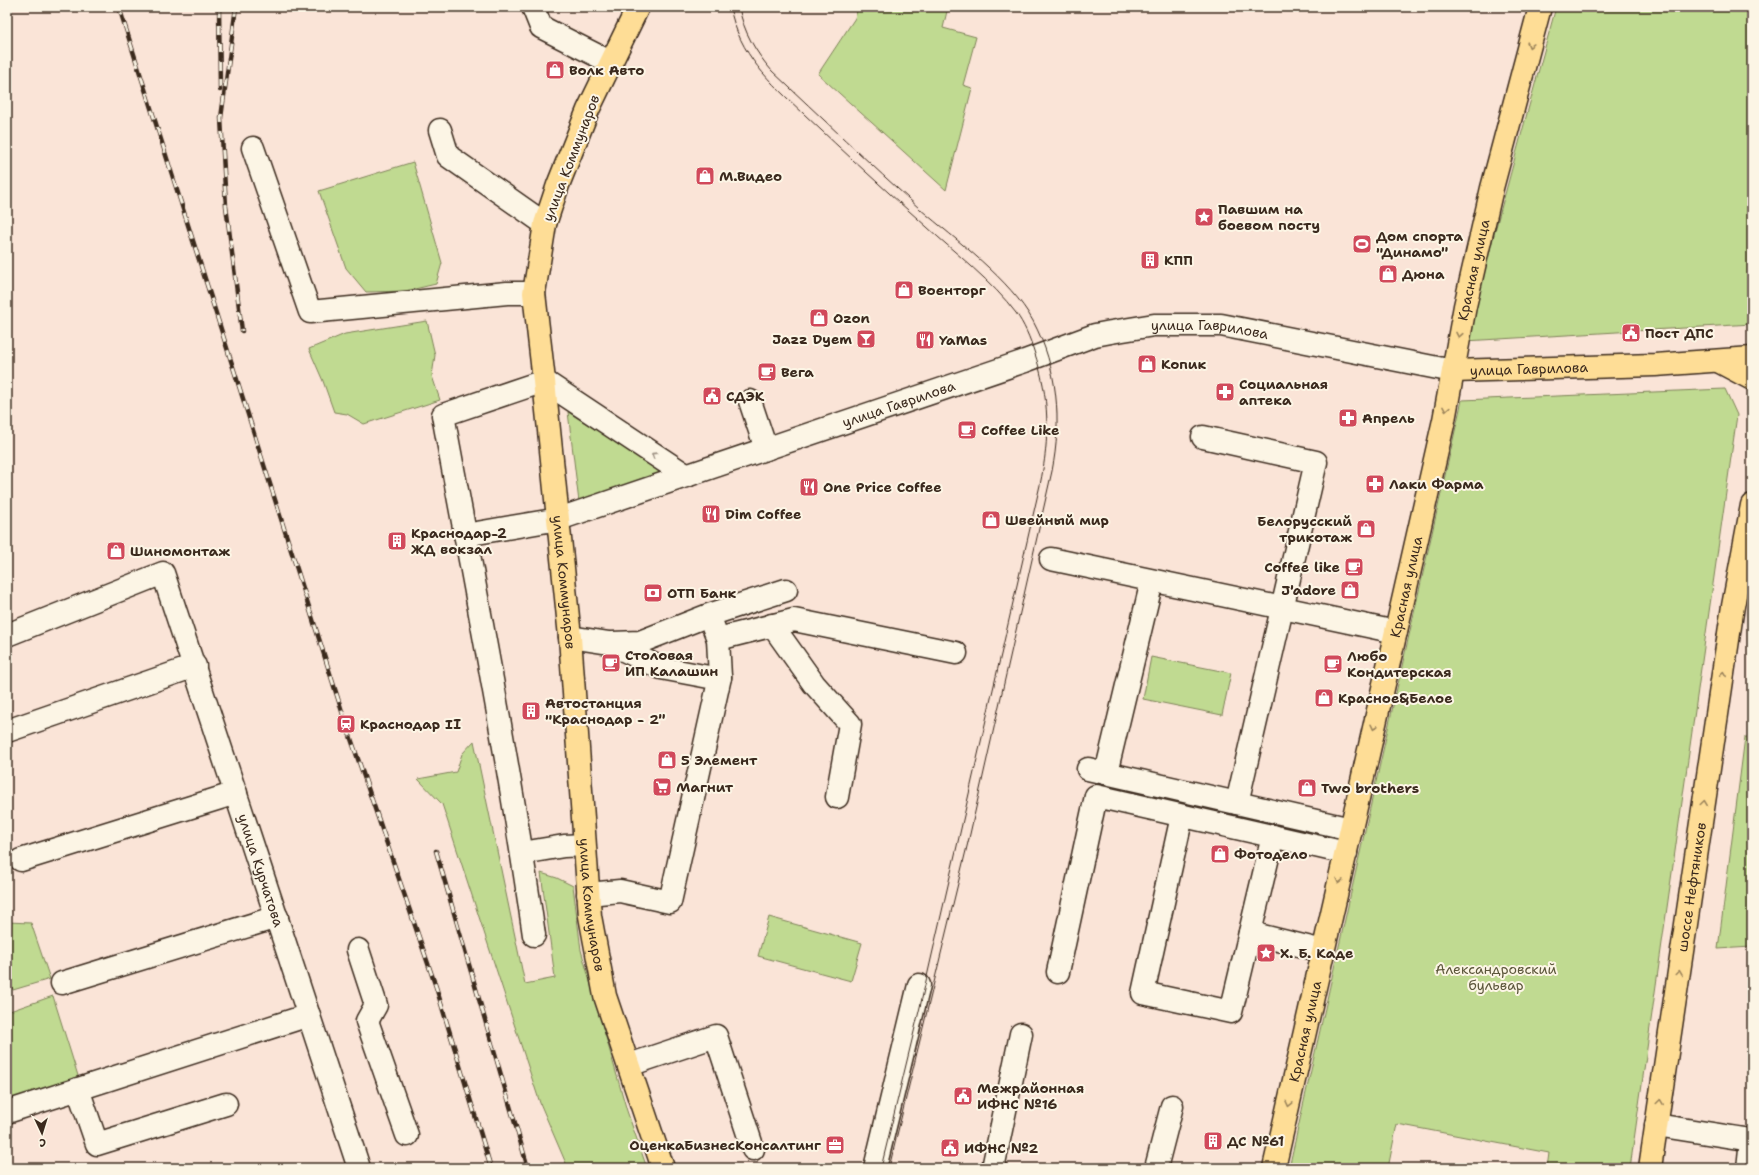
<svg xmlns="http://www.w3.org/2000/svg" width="1759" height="1175" font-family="'Shantell Sans',sans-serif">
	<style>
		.green { fill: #c0da91; stroke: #7e8258 }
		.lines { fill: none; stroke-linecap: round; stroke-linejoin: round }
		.minor-casing { stroke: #3b2a1e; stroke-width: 25 }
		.major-casing { stroke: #3b2a1e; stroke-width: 25 }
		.minor { stroke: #fcf5e5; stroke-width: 22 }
		.major { stroke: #fedd96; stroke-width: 22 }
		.tram { stroke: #3b2a1e; stroke-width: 1 }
		.rail-casing { stroke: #3b2a1e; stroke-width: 4.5 }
		.rail { stroke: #fcf5e5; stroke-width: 3; stroke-dasharray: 9; stroke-linecap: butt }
		.oneway { stroke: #9c845a }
		.oneway2 { stroke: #9c9082 }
		.labels { text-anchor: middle; stroke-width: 4; stroke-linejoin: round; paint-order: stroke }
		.poi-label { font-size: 14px; font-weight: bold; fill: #3b2a1e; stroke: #fcf5e5; text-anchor: start }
		.street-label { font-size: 14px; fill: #3b2a1e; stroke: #fcf5e5 }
		.park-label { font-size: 14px; fill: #5c563b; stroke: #fcf5e5 }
	</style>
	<rect width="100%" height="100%" fill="#fae4d7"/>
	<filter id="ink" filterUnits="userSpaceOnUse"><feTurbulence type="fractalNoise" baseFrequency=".025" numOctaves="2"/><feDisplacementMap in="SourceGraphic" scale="8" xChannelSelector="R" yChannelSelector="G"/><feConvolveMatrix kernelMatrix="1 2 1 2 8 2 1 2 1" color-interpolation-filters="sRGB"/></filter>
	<g filter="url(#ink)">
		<!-- green -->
		<g class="green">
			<path d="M858,7H948L943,28L976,37L963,85L972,88L946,190L818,74L855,18Z"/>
			<path d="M1556,7H1752V324L1465,341Z"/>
			<path d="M413,162L442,263L436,284L406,291L366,292L346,268L319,191Z"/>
			<path d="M427,321L435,355L432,376L440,400L364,424L347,414L334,412L323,381L309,349L345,334Z"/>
			<path d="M1725,389L1737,415L1630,1168H1547L1549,1153L1397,1124L1388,1168H1289L1462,400Z"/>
			<path d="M568,412L666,474L579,502Z"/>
			<path d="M1151,657L1231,673L1222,715L1143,699Z"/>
			<path d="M1745,737H1752V947L1718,949Z"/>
			<path d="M474,741L525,984L555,978L541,873L557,878L573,886L581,950L627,1111L647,1168H568L540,1103L442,804L418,779L456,772L462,754Z"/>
			<path d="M769,917L862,943L851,981L758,956Z"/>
			<path d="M7,922L31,923L50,979L13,990L7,972Z"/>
			<path d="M53,996L79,1079L7,1102V1012Z"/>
		</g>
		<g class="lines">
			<!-- minor casing -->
			<g class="minor-casing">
				<g id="minor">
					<path d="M533,7L541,27L610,62"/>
					<path d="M440,130L448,156L545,224"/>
					<path d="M253,148L310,312L507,293H534"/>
					<path d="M750,401L766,449"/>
					<path d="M1203,437L1316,462L1237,803"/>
					<path id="s1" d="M465,535L559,519L1025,361L1095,335L1111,332L1154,325H1221L1453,371"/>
					<path d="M1051,559L1396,632"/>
					<path d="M772,625L814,684L850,724L837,797"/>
					<path d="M713,626L718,639L720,677"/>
					<path id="s2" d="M7,635L163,573L359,1168"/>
					<path d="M570,637L609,643L661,668L709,677H720L670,902L620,891L588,894"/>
					<path d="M718,639L794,620L956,653"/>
					<path d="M612,643L640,642L709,615L786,590"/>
					<path d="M7,731L195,666"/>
					<path d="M1088,769L1351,829"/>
					<path d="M1106,773L1152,581"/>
					<path d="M1182,816L1143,993L1231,1012L1273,836"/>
					<path d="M522,853L564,846L584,845"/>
					<path d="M21,860L236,793"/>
					<path d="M1250,933L1323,951"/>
					<path d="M534,935C509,761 475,588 443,415L544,381L687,476"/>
					<path d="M358,950L376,1005L367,1021L407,1135"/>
					<path d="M1058,972L1096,796L1346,853"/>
					<path d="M62,983L277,917"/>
					<path d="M629,1065L716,1036L753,1149"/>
					<path d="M78,1089L97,1144L226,1104"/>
					<path d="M7,1112L309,1015"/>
					<path d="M1656,1125L1751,1140L1748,1168"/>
					<path d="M875,1168L919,985"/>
					<path d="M993,1168L1021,1034"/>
					<path d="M1156,1168L1172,1106"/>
				</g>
			</g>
			<!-- major casing -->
			<g class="major-casing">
				<g id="major">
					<path id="s3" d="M638,7L588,110L558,185L545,224L534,293L544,381L570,637L590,916L605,996L663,1168"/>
					<path d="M1718,361L1752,379"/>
					<path id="s4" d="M1453,371L1655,365L1752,358"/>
					<path id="s5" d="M1274,1168L1444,420L1465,306L1492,188L1540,7"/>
					<path id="s6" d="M1650,1168L1733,606L1752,505"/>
				</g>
			</g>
			<!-- minor -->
			<use href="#minor" class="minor"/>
			<!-- major -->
			<use href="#major" class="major"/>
			<!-- tram -->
			<g class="tram">
				<path d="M730,7C739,55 770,82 804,114C844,152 885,190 927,227C955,253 993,282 1016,313C1024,324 1030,338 1034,351C1050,398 1050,438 1040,485L920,1007L881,1168"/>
				<path d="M739,7C743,31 756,53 772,71C821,117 870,164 920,209C956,240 1011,280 1033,321C1058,368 1062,421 1052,471L970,834L889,1168"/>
			</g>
			<!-- rail casing -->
			<g class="rail-casing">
				<g id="rail">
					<path d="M119,7L346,724L436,987L491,1168"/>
					<path d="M219,7L220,90"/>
					<path d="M236,7L221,118L226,206L242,331"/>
					<path d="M436,851L528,1168"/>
				</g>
			</g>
			<!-- rail -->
			<use href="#rail" class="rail"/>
		</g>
		<!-- one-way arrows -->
		<defs><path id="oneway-chevron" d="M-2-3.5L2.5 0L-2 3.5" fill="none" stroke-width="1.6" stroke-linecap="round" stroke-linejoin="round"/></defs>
		<g class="oneway">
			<use href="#oneway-chevron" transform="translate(1530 45) rotate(105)"/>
			<use href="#oneway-chevron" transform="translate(1459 335) rotate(101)"/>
			<use href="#oneway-chevron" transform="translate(1446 409) rotate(100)"/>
			<use href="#oneway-chevron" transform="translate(1723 674) rotate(-82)"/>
			<use href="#oneway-chevron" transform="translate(1374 727) rotate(103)"/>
			<use href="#oneway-chevron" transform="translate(1704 803) rotate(-82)"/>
			<use href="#oneway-chevron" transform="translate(1339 881) rotate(103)"/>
			<use href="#oneway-chevron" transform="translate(1679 973) rotate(-82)"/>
			<use href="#oneway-chevron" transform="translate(1660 1102) rotate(-82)"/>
			<use href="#oneway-chevron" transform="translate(1289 1104) rotate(103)"/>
		</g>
		<use class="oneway2" href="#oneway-chevron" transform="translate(654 455) rotate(-147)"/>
	</g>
	<!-- icons -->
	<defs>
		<g id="shop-square" transform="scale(1)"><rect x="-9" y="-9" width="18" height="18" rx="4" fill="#d1495b" stroke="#fcf5e5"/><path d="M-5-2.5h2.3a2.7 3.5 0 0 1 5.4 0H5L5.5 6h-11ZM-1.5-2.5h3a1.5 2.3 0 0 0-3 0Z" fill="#fff"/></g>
		<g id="sight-square" transform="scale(1)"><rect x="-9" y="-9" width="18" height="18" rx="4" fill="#d1495b" stroke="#fcf5e5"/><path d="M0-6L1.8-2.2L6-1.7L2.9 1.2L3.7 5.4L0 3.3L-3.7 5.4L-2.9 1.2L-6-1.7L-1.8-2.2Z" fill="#fff"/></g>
		<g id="stadium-square" transform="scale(1)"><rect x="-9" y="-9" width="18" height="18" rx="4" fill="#d1495b" stroke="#fcf5e5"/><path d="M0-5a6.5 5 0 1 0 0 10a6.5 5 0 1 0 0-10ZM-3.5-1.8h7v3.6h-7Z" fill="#fff"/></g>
		<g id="building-square" transform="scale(1)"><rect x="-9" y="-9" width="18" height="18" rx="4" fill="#d1495b" stroke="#fcf5e5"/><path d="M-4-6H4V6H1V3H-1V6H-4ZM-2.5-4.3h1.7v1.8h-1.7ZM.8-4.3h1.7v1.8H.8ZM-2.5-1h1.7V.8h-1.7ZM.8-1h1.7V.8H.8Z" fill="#fff"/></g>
		<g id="civic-square" transform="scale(1)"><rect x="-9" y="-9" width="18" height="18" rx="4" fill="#d1495b" stroke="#fcf5e5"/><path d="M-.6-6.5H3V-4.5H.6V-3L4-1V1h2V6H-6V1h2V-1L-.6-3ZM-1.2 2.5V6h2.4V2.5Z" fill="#fff"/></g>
		<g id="bar-square" transform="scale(1)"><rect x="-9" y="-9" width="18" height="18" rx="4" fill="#d1495b" stroke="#fcf5e5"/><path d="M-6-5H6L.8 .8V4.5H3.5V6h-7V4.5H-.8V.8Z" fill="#fff"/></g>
		<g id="restaurant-square" transform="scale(1)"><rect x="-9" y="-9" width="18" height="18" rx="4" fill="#d1495b" stroke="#fcf5e5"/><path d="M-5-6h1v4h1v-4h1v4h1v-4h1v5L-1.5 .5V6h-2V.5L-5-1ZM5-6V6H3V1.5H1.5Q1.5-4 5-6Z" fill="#fff"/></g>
		<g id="cafe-square" transform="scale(1)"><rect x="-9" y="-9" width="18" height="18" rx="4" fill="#d1495b" stroke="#fcf5e5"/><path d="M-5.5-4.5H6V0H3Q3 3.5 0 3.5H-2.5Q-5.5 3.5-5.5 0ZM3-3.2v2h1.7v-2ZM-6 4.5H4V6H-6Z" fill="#fff"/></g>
		<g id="pharmacy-square" transform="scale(1)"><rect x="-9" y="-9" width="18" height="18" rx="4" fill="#d1495b" stroke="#fcf5e5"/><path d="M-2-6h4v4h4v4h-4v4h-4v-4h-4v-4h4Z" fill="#fff"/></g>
		<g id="bank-square" transform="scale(1)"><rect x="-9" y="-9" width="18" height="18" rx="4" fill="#d1495b" stroke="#fcf5e5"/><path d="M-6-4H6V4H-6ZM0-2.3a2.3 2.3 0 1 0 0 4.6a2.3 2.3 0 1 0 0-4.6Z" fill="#fff"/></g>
		<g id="station-square" transform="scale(1)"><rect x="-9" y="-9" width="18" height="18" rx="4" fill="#d1495b" stroke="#fcf5e5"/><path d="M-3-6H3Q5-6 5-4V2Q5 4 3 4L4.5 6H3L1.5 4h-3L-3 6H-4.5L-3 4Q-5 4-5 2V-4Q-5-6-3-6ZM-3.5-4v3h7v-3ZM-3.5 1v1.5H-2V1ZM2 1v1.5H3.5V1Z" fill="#fff"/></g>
		<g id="supermarket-square" transform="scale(1)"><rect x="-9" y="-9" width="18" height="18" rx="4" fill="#d1495b" stroke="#fcf5e5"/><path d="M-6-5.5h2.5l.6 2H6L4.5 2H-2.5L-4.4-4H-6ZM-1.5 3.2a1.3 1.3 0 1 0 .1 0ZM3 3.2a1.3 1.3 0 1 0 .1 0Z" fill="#fff"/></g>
		<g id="office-square" transform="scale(1)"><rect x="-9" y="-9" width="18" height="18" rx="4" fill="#d1495b" stroke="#fcf5e5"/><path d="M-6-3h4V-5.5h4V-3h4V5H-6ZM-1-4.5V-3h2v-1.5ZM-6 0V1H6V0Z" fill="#fff"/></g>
	</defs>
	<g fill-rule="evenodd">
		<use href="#shop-square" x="555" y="70"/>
		<use href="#shop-square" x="705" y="176"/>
		<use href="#sight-square" x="1204" y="217"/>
		<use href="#stadium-square" x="1362" y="244"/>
		<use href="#building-square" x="1150" y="260"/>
		<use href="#shop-square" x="1388" y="274"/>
		<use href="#shop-square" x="904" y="290"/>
		<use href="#shop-square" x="819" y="318"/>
		<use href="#civic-square" x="1631" y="333"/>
		<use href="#bar-square" x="866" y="339"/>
		<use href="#restaurant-square" x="925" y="340"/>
		<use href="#shop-square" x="1147" y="364"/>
		<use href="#cafe-square" x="767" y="372"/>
		<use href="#pharmacy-square" x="1225" y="392"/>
		<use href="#civic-square" x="712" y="396"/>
		<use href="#pharmacy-square" x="1348" y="418"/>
		<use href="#cafe-square" x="967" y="430"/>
		<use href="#pharmacy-square" x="1375" y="484"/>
		<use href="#restaurant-square" x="809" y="487"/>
		<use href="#restaurant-square" x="711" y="514"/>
		<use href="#shop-square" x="991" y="520"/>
		<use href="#shop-square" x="1366" y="529"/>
		<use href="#building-square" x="397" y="541"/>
		<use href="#shop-square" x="116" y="551"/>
		<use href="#cafe-square" x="1354" y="567"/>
		<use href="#shop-square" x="1350" y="590"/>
		<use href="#bank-square" x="653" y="593"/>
		<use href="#cafe-square" x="611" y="663"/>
		<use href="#cafe-square" x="1333" y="664"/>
		<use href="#shop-square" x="1324" y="698"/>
		<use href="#building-square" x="531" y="711"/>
		<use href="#station-square" x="346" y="724"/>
		<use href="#shop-square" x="667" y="760"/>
		<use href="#supermarket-square" x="662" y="787"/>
		<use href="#shop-square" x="1307" y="788"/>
		<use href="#shop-square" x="1220" y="854"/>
		<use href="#sight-square" x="1266" y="953"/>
		<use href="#civic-square" x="963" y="1096"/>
		<use href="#building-square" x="1213" y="1141"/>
		<use href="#office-square" x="835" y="1145"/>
		<use href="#civic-square" x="950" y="1148"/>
	</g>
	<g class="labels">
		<!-- poi labels -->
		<g class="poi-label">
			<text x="569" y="75">Волк Авто</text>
			<text x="719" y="181">М.Видео</text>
			<text x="1218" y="214">Павшим на<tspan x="1218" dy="16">боевом посту</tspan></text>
			<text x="1376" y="241">Дом спорта<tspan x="1376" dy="16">"Динамо"</tspan></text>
			<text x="1164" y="265">КПП</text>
			<text x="1402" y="279">Дюна</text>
			<text x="918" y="295">Военторг</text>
			<text x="833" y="323">Ozon</text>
			<text x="1645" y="338">Пост ДПС</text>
			<text x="852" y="344" text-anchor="end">Jazz Dyem</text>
			<text x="939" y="345">YaMas</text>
			<text x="1161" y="369">Копик</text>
			<text x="781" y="377">Вега</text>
			<text x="1239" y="389">Социальная<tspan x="1239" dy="16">аптека</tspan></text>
			<text x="726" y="401">СДЭК</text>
			<text x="1362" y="423">Апрель</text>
			<text x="981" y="435">Coffee Like</text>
			<text x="1389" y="489">Лаки Фарма</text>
			<text x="823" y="492">One Price Coffee</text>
			<text x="725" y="519">Dim Coffee</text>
			<text x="1005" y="525">Швейный мир</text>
			<text x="1352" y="526" text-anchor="end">Белорусский<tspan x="1352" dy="16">трикотаж</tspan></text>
			<text x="411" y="538">Краснодар-2<tspan x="411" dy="16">ЖД вокзал</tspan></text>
			<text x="130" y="556">Шиномонтаж</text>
			<text x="1340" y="572" text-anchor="end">Coffee like</text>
			<text x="1336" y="595" text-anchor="end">J'adore</text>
			<text x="667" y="598">ОТП Банк</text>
			<text x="625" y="660">Столовая<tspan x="625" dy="16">ИП Калашин</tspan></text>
			<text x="1347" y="661">Любо<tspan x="1347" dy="16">Кондитерская</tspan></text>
			<text x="1338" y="703">Красное&amp;Белое</text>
			<text x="545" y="708">Автостанция<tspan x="545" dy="16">"Краснодар - 2"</tspan></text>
			<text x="360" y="729">Краснодар II</text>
			<text x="681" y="765">5 Элемент</text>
			<text x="676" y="792">Магнит</text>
			<text x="1321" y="793">Two brothers</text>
			<text x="1234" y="859">Фотодело</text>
			<text x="1280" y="958">Х. Б. Каде</text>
			<text x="977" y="1093">Межрайонная<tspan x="977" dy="16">ИФНС №16</tspan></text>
			<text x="1227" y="1146">ДС №61</text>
			<text x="821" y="1150" text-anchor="end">ОценкаБизнесКонсалтинг</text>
			<text x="964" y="1153">ИФНС №2</text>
		</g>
		<!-- street labels -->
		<g class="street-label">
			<text transform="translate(571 158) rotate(-69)" y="5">улица Коммунаров</text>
			<text dy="5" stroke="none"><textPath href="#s5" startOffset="920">Красная улица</textPath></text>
			<text dy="5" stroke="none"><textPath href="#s1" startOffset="778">улица Гаврилова</textPath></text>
			<text dy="5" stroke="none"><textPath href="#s4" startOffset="76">улица Гаврилова</textPath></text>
			<text dy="5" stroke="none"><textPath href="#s1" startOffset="454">улица Гаврилова</textPath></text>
			<text dy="5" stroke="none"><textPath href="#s3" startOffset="597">улица Коммунаров</textPath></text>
			<text dy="5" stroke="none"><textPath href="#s5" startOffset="596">Красная улица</textPath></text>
			<text dy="5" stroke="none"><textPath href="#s2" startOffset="481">улица Курчатова</textPath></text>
			<text dy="5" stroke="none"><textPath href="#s6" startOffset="284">шоссе Нефтяников</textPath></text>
			<text dy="5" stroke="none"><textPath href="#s3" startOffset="921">улица Коммунаров</textPath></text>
			<text dy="5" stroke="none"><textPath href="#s5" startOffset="140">Красная улица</textPath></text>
		</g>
		<!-- park labels -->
		<g class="park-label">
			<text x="1496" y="974">Александровский<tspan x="1496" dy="16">бульвар</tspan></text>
		</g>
	</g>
	<!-- margin -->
	<rect width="1759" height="1175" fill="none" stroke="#fcf5e5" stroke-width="24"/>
	<rect x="12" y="12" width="1735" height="1151" fill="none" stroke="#3b2a1e" stroke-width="1.5" filter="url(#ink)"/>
	<!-- north arrow -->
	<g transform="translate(42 1133) rotate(176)" stroke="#fcf5e5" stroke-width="3" paint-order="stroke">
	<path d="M0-3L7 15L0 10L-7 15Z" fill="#3b2a1e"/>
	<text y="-6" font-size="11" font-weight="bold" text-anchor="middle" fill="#3b2a1e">С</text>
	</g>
</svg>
